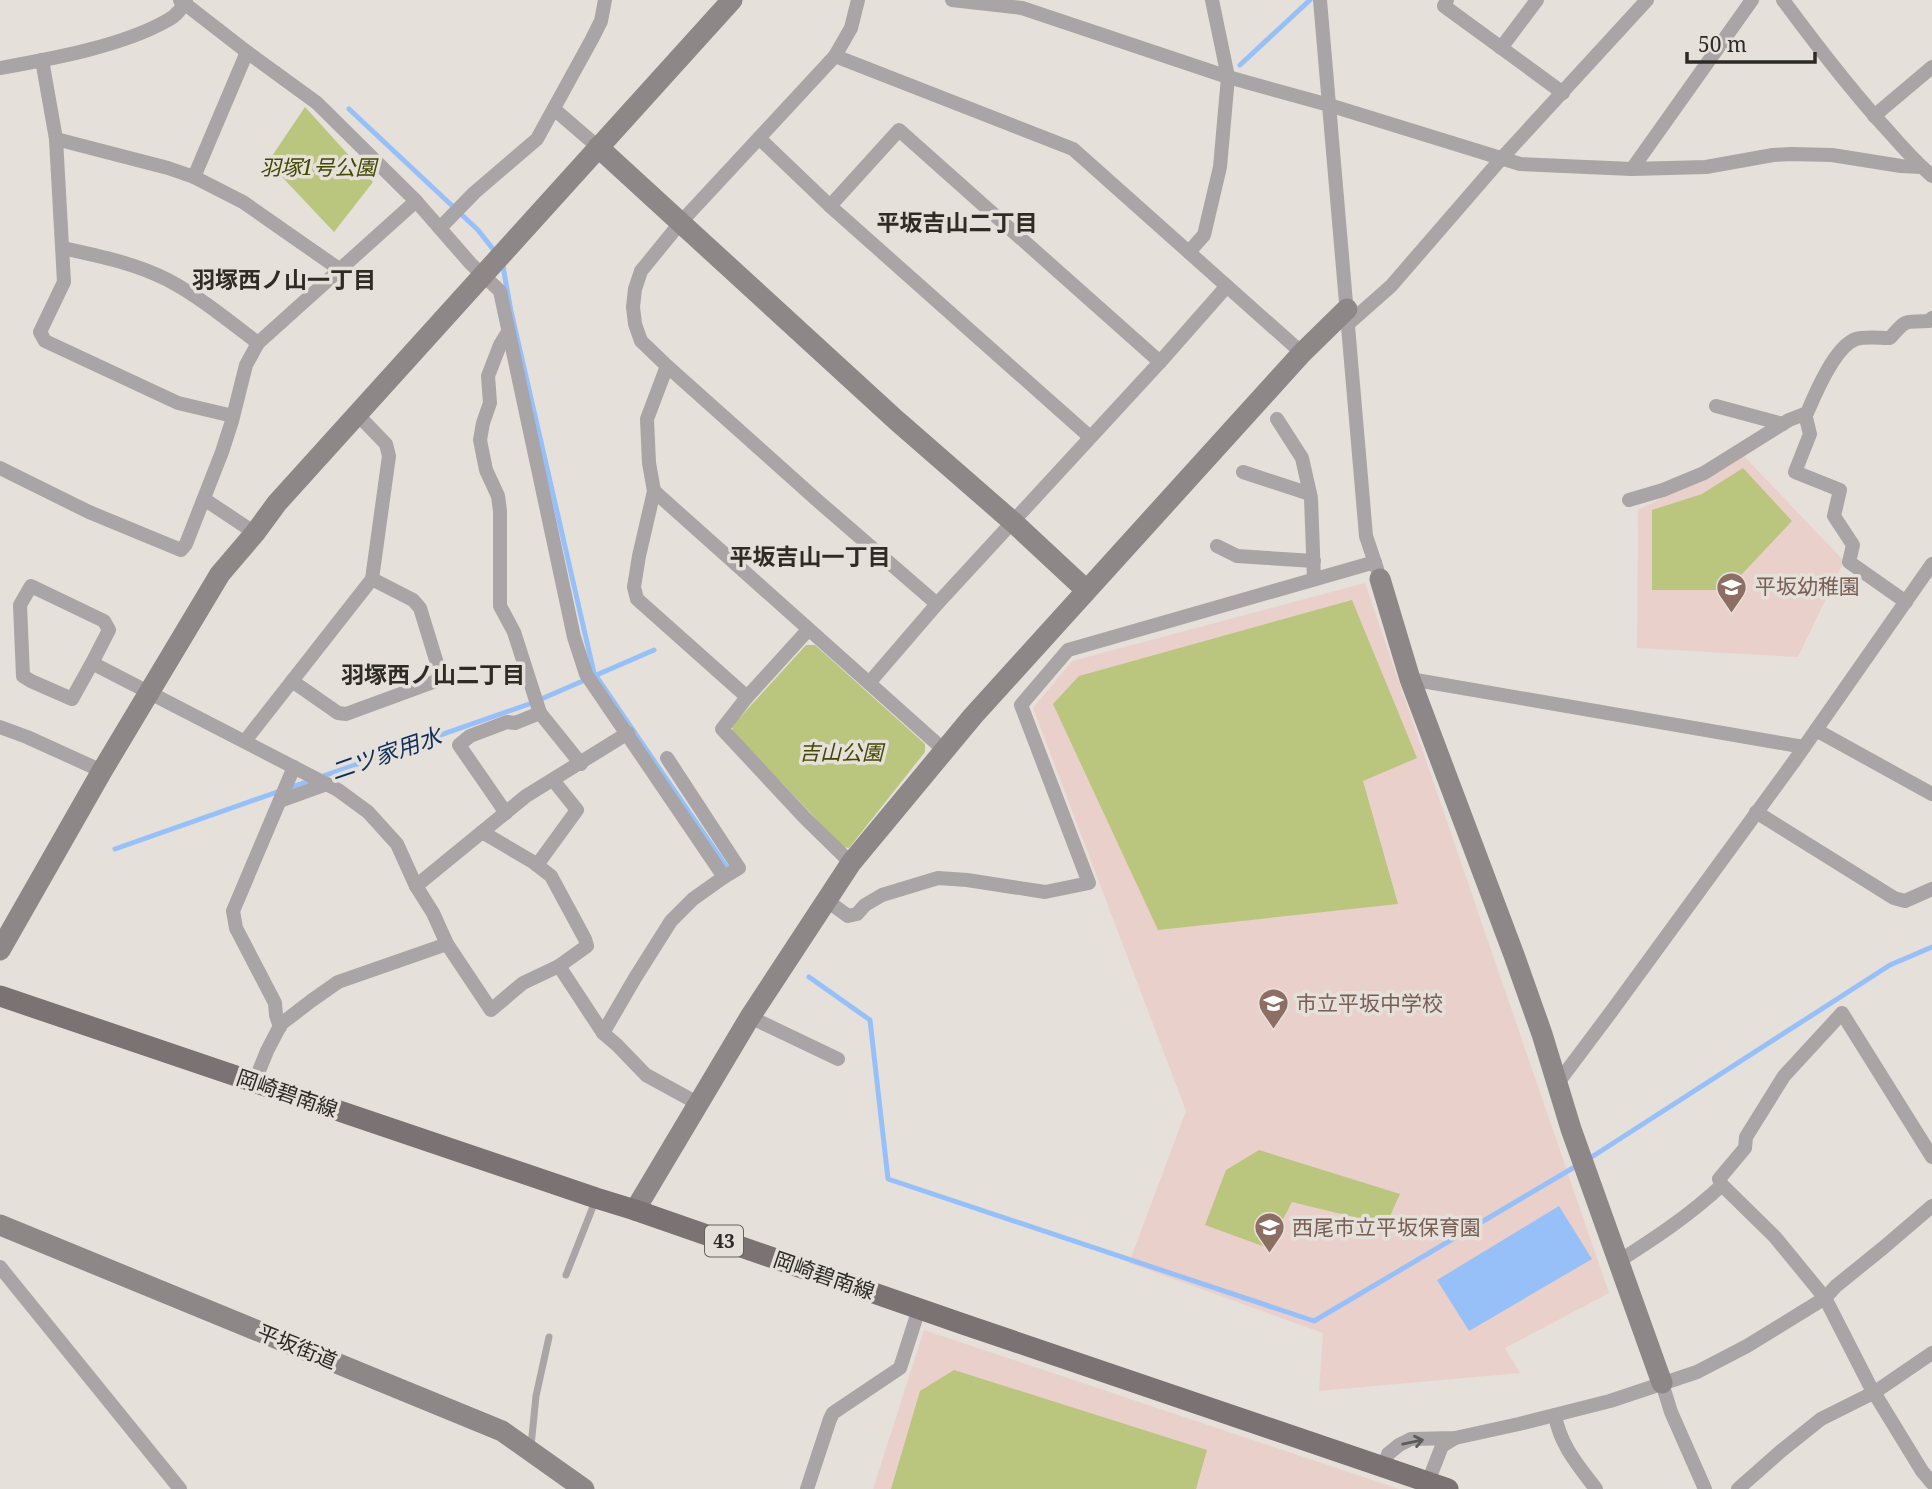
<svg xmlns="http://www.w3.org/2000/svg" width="1932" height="1489" viewBox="0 0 1932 1489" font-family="'Noto Serif','Noto Sans JP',serif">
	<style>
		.education { fill: #ead0cb }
		.green { fill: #bac57d }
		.water { fill: #97c0f9 }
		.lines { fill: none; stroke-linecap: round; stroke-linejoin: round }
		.stream { stroke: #97c0f9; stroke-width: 5 }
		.lane { stroke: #a9a4a5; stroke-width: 7 }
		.street { stroke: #a9a4a5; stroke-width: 14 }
		.secondary { stroke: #8d8788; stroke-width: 21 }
		.primary { stroke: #7a7273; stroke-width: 21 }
		.oneway { stroke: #5e5b59 }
		.labels { text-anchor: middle; stroke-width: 7; stroke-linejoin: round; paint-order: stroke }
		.shield { fill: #e5e0d9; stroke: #64615c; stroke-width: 2 }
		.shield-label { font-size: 19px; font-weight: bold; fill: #2c2a27 }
		.park-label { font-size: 21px; font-style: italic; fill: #414800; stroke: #e5e0d9 }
		.education-label { font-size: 21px; fill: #785e54; stroke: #e5e0d9; text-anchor: start }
		.street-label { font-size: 21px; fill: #2c2a27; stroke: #e5e0d9 }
		.neighbourhood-label { font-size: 23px; font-weight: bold; fill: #2f2c26; stroke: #e5e0d9 }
		.water-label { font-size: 23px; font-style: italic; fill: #0d2e5a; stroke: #e5e0d9 }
	</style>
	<rect width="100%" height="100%" fill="#e5e0d9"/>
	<g class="education">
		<polygon points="1744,456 1844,561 1798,657 1637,648 1638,510"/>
		<polygon points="1365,583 1609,1293 1505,1348 1520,1373 1319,1391 1323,1333 1129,1263 1186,1111 1033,708 1072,661"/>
		<polygon points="924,1330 1399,1489 873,1489"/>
	</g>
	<g class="green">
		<polygon points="305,107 373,182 334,232 268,162"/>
		<polygon points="1743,468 1792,521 1727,590 1652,590 1652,510 1702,494"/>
		<polygon points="1352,600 1417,758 1363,781 1398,904 1158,930 1053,704 1079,676"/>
		<polygon points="806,645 815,645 925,744 925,752 849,848 843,847 733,732 732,726"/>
		<polygon points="1259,1150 1400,1194 1386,1225 1292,1202 1268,1248 1205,1225 1226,1170"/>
		<polygon points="954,1370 1207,1450 1196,1489 891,1489 920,1391"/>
	</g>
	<polygon class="water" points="1559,1206 1592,1259 1469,1331 1437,1280"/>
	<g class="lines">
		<g class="stream">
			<polyline points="1240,65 1310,0"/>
			<polyline points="349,109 478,230 496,253"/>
			<polyline points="502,261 511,311 594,673 728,869"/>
			<polyline points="289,788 532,703 654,650"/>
			<polyline points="115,849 280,791"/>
			<polyline points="809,977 870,1020 888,1179 1314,1321 1578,1165"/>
			<polyline points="1587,1160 1890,965 1932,947"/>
		</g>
		<g class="lane">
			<polyline points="566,1275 596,1199"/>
			<polyline points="531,1446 536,1396 549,1337"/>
		</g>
		<g class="street">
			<polyline points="180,0 247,52 317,103 416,201 471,264 500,291 574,637 586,674 724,877 693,899 671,921 635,978 603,1033"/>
			<polyline points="952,0 1022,8 1228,77 1329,105 1520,164 1632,169 1706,167 1773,155 1791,154 1832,155 1901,166 1921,167"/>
			<polyline points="1320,0 1366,536 1377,569"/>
			<polyline points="1447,0 1444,6 1563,93"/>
			<path d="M 1783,0 C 1817,46 1852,92 1891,134 C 1904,149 1917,163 1932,176"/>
			<polyline points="1501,48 1537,0"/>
			<polyline points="835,56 851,28 858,0"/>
			<polyline points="42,60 56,139"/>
			<path d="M 0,68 C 51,59 123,46 168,20 C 176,16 183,7 186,0"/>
			<polyline points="554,109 598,147"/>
			<polyline points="1874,116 1932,67"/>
			<polyline points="759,138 835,56 1073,149 1302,353"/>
			<polyline points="1632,169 1752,0"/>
			<polyline points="194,177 247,52"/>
			<polyline points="830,206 899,130 1160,362 937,604 869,683"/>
			<polyline points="440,228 474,193 537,139 592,39 601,21 605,0"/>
			<path d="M 63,248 C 99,256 135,263 168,280 C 200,297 229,321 258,343"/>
			<polyline points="1189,252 1204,235 1220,167 1228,77 1212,0"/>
			<polyline points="1348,324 1391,286 1501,159 1647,0"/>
			<polyline points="508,332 500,345 488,376 490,403 483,423 480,440 486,470 498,496 500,511 500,606 514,632 540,713"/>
			<polyline points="1160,362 1227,286"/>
			<polyline points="667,366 647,419 649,463 654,491 639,556 634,587 637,599 747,697"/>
			<polyline points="1716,406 1783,424"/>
			<polyline points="1805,414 1810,434 1795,472 1840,490 1834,516 1853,545 1849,562 1906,602"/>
			<polyline points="233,416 178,403 45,341 40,332 64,282 56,139 168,168 194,177 243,202 339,269"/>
			<polyline points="1277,419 1302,458 1311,498 1314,579"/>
			<polyline points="0,468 89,512 181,550 186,544 222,452 232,421 246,365 258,343 416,201"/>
			<polyline points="1243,472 1310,494"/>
			<polyline points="654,491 944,750"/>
			<polyline points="204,499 255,533"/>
			<path d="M 1629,500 L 1663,490 L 1704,473 L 1789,420 L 1807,413 C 1815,394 1835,346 1856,339 C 1865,336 1880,338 1890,338 C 1908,317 1904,323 1929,321 L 1932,318"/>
			<polyline points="1217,546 1237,556 1314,561"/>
			<polyline points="937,604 818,501 667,366 641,341 635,324 633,307 635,289 641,271 681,222 759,138 830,206 1090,437"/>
			<polyline points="808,630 747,697 722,729 805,818 851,863"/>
			<polyline points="92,663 72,699 31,681 23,676 20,605 31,586 104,621 109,630 92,663 338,790 368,812 397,844 416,886 433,913 447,944 491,1010 523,983 559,966 603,1033 617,1045 646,1075 697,1103"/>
			<polyline points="1410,679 1804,747"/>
			<polyline points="292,681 338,713 346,714 436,681 440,673 420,608 413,600 372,579"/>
			<polyline points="0,727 27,737 102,771"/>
			<polyline points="1816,730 1932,794"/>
			<polyline points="245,741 372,579 389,456 386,444 357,414"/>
			<polyline points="667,758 739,868 724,877"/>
			<polyline points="280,801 327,784"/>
			<polyline points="1756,812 1894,898 1905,901 1932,889"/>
			<polyline points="506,813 459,745 470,736 507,722 515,723 540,713 581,764"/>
			<polyline points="482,832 533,862 551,876 585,939 587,946 559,966"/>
			<polyline points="537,865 577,810 553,780"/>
			<polyline points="416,886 526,796 628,733"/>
			<polyline points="826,900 848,916 857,914 865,905 882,895 938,878 967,880 1045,892 1089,883 1021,705 1068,650 1375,562"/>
			<polyline points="750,1017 838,1059"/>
			<polyline points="280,1027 276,1015 275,1003 236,928 233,911 294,767"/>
			<polyline points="254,1083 267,1051 281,1024 311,1001 338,982 447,944"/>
			<polyline points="1557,1084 1611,1012 1795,760 1932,564"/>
			<polyline points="1932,1157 1842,1013 1784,1076 1746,1137 1745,1148 1719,1179 1722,1185 1775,1237 1825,1298 1870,1386 1922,1471 1932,1483"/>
			<path d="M 1619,1261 C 1655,1238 1690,1215 1722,1185"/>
			<polyline points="0,1267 180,1489"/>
			<polyline points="1662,1383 1671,1412 1705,1489"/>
			<path d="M 1555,1415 C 1560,1445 1578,1465 1596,1489"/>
			<polyline points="1384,1467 1388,1454 1399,1445 1411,1439 1455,1438 1519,1424 1610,1401 1697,1372 1747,1346 1825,1298 1836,1286 1883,1248 1932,1206"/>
			<polyline points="1428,1482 1442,1446 1455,1438"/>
			<polyline points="807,1489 830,1419 833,1413 900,1368 919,1309"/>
			<polyline points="1738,1489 1781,1451 1821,1419 1875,1392 1932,1353"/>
		</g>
		<g class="secondary">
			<polyline points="598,147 896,420 1013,522 1086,590"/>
			<polyline points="1380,579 1410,679 1514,955 1542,1034 1571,1129 1662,1383"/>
			<polyline points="0,950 102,771 220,574 255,533 277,503 732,0"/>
			<polyline points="635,1210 750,1017 851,863 973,716 1302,353 1347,309"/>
			<polyline points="0,1225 502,1431 584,1489"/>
		</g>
		<polyline class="primary" points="0,996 596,1198 635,1210 963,1324 1448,1489"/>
	</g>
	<defs><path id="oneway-shaft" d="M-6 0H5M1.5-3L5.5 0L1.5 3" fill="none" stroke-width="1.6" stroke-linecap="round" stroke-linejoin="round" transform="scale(1.75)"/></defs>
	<use class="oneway" href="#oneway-shaft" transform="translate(1413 1442) rotate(-12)"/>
	<defs>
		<symbol id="school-pin" viewBox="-11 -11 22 30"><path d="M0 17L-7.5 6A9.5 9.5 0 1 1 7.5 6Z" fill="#8d6e63" stroke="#e5e0d9"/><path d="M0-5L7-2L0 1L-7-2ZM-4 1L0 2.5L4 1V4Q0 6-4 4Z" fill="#fff"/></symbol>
	</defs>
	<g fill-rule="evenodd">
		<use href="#school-pin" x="1714" y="570" width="35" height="47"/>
		<use href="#school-pin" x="1256" y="986" width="35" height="47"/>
		<use href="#school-pin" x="1252" y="1210" width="35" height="47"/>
	</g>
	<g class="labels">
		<rect class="shield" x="705" y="1225.5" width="38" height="31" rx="5"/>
		<g class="shield-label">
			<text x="724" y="1248">43</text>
		</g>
		<g class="park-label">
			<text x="318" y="175">羽塚1号公園</text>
			<text x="841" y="760">吉山公園</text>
		</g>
		<g class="education-label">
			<text x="1755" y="594">平坂幼稚園</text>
			<text x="1296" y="1011">市立平坂中学校</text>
			<text x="1292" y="1235">西尾市立平坂保育園</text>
		</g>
		<g class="street-label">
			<text transform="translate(287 1094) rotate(19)" y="7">岡崎碧南線</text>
			<text transform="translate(824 1276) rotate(19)" y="7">岡崎碧南線</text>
			<text transform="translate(297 1347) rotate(22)" y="7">平坂街道</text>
		</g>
		<g class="neighbourhood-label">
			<text x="957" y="231">平坂吉山二丁目</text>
			<text x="284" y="288">羽塚西ノ山一丁目</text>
			<text x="810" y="565">平坂吉山一丁目</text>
			<text x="433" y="683">羽塚西ノ山二丁目</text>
		</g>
		<g class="water-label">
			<text transform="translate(386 754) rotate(-19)" y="8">二ツ家用水</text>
		</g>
	</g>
	<path d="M1687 52v10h128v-10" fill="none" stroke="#2c2a27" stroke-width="3.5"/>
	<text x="1698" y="52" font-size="21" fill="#2c2a27" stroke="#e5e0d9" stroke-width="5" paint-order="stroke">50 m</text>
</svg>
